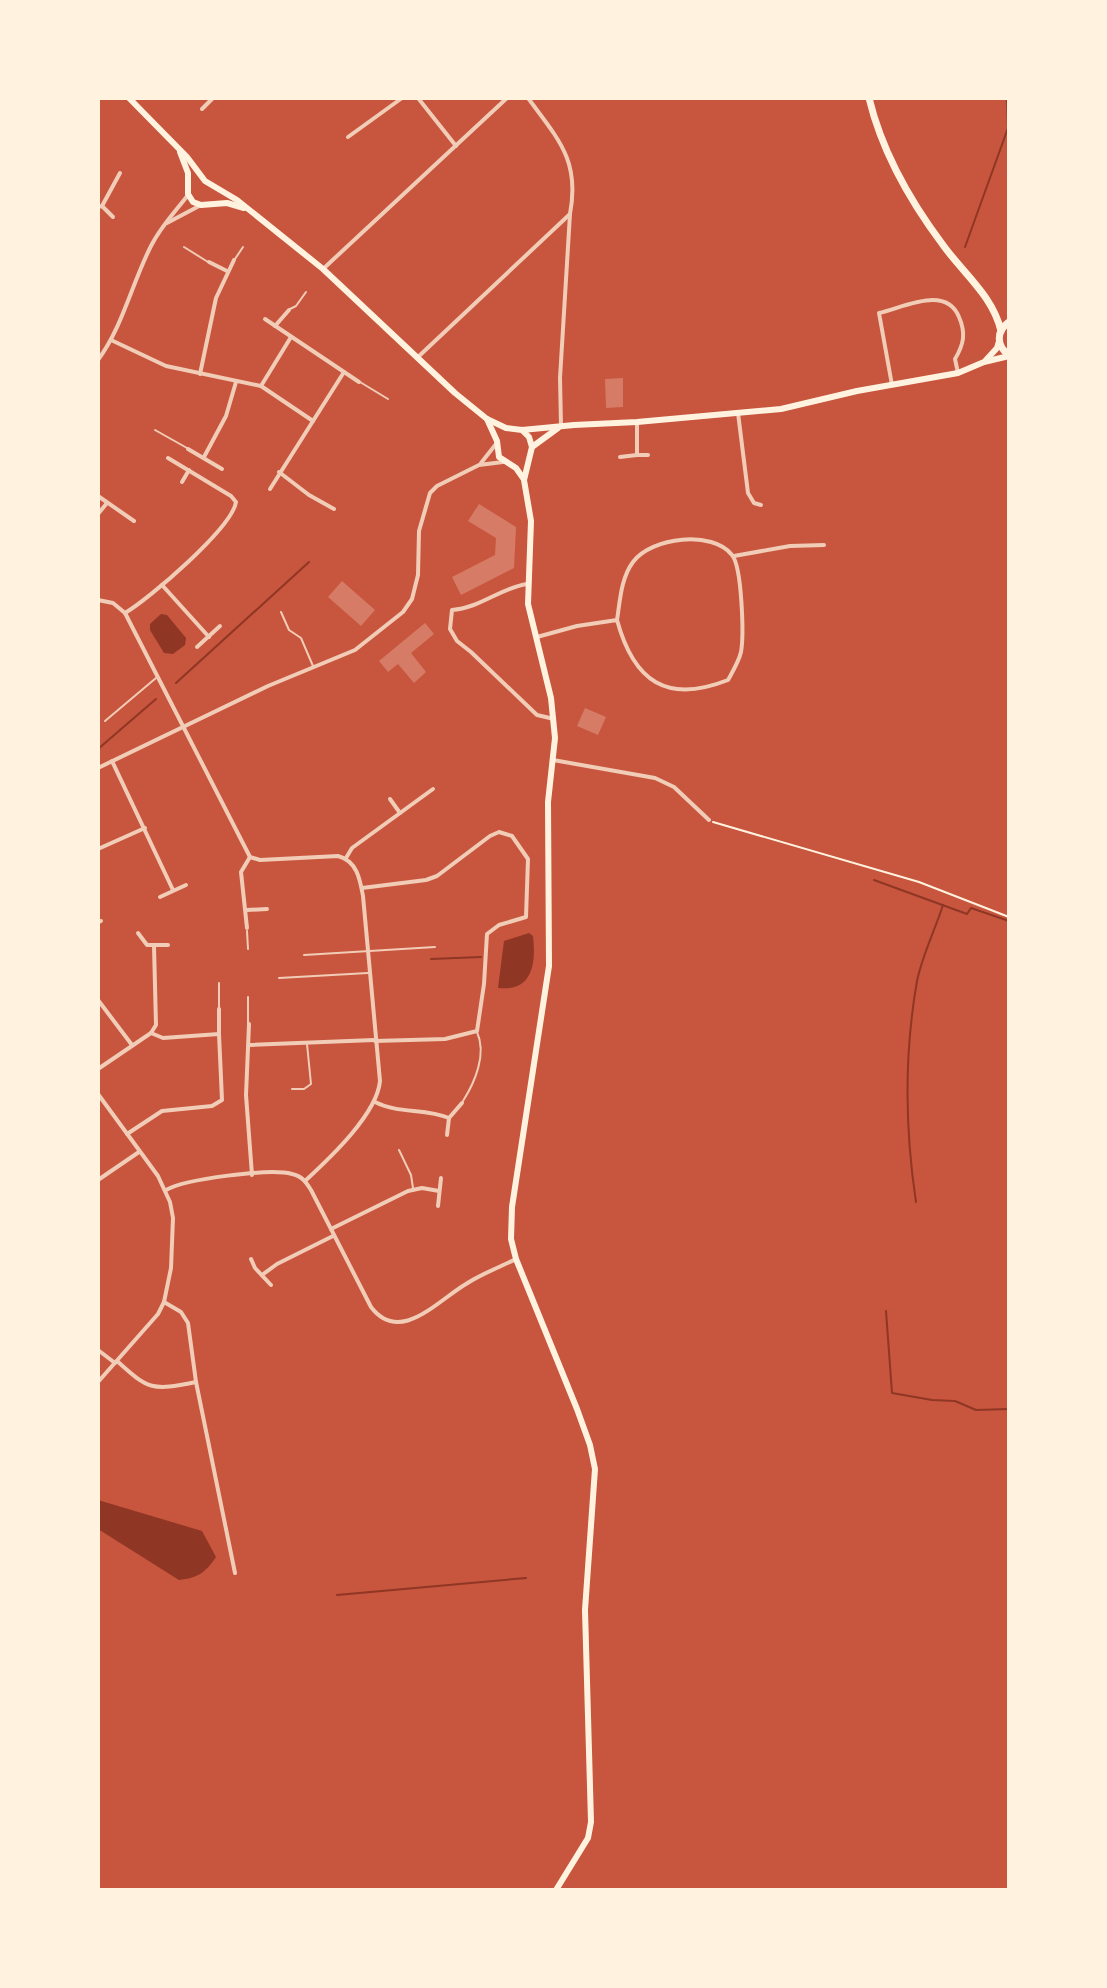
<svg xmlns="http://www.w3.org/2000/svg" width="1107" height="1988" viewBox="0 0 1107 1988" font-family="Karla,sans-serif">
	<style>
		.water { fill: #8f3625 }
		.lines { fill: none; stroke-linecap: round; stroke-linejoin: round }
		.stream { stroke: #8f3625; stroke-width: 2 }
		.building { fill: #d67c66 }
		.path { stroke: #fff3e0; stroke-width: 2 }
		.service { stroke: #f1ccb7; stroke-width: 2 }
		.minor { stroke: #f1ccb7; stroke-width: 4 }
		.secondary { stroke: #fff3e0; stroke-width: 6 }
		.primary { stroke: #fff3e0; stroke-width: 7 }
	</style>
	<rect width="100%" height="100%" fill="#c8553d"/>
	<g class="water">
		<polygon points="161,614 167,615 186,638 185,645 173,654 164,653 150,630 150,624"/>
		<path d="M 529,933 L 533,936 C 536,963 533,992 498,988 L 504,941 Z"/>
		<path d="M 98,1500 L 202,1531 L 216,1557 C 206,1572 198,1578 179,1580 L 98,1529 Z"/>
	</g>
	<g class="lines">
		<g class="stream">
			<polyline points="965,247 1008,128 1007,98"/>
			<polyline points="176,683 309,562"/>
			<polyline points="98,749 156,699"/>
			<polyline points="874,880 967,914 971,908 1009,921"/>
			<polyline points="431,959 481,957"/>
			<path d="M 916,1202 C 905,1129 904,1055 917,981 C 922,956 935,930 943,905"/>
			<polyline points="886,1311 892,1393 932,1400 955,1401 976,1410 1009,1409"/>
			<polyline points="337,1595 526,1578"/>
		</g>
	</g>
	<g class="building">
		<polygon points="623,378 623,407 606,408 605,379"/>
		<polygon points="479,504 516,527 514,568 461,595 452,577 495,555 496,538 468,521"/>
		<polygon points="342,581 375,610 361,626 328,597"/>
		<polygon points="425,623 434,634 411,653 426,672 414,683 398,664 388,672 379,661"/>
		<polygon points="585,708 606,717 598,735 577,726"/>
	</g>
	<g class="lines">
		<polyline class="path" points="713,822 919,882 1009,917"/>
		<g class="service">
			<polyline points="184,247 208,262"/>
			<polyline points="235,259 243,247"/>
			<polyline points="290,309 296,306 306,292"/>
			<polyline points="360,382 388,399"/>
			<polyline points="155,430 187,448"/>
			<polyline points="281,612 289,630 301,638 313,666"/>
			<polyline points="105,721 156,678"/>
			<polyline points="247,931 248,949"/>
			<polyline points="304,955 435,947"/>
			<polyline points="279,978 368,973"/>
			<polyline points="248,997 248,1024"/>
			<polyline points="219,1008 219,983"/>
			<polyline points="292,1089 304,1089 311,1084 307,1044"/>
			<path d="M 463,1101 C 475,1082 487,1054 477,1032"/>
			<polyline points="399,1150 411,1175 413,1188"/>
		</g>
		<g class="minor">
			<polyline points="418,98 456,146"/>
			<path d="M 528,98 C 559,140 580,161 570,214 L 560,378 L 561,426"/>
			<polyline points="202,109 213,98"/>
			<polyline points="348,137 402,98"/>
			<polyline points="102,206 113,217"/>
			<polyline points="98,207 102,206 120,173"/>
			<polyline points="167,223 201,205"/>
			<polyline points="209,262 227,271"/>
			<polyline points="323,269 507,98"/>
			<polyline points="265,319 359,382"/>
			<polyline points="275,326 289,310"/>
			<polyline points="111,340 166,366 261,386 313,421"/>
			<polyline points="418,357 570,214"/>
			<path d="M 98,360 C 123,326 132,283 151,246 C 161,226 175,212 188,195"/>
			<polyline points="200,374 216,298 234,260"/>
			<path d="M 892,385 L 879,313 C 905,307 946,285 959,317 C 966,333 964,344 955,359 L 958,373"/>
			<polyline points="261,386 291,337"/>
			<polyline points="738,413 748,493 754,503 761,505"/>
			<polyline points="637,422 637,455 648,455"/>
			<polyline points="188,449 222,469"/>
			<polyline points="204,457 226,416 236,382"/>
			<polyline points="620,457 637,455"/>
			<polyline points="481,463 496,444"/>
			<polyline points="279,472 309,495 334,509"/>
			<polyline points="182,482 189,470"/>
			<polyline points="270,489 344,372"/>
			<polyline points="98,496 134,521"/>
			<polyline points="98,514 107,503"/>
			<polyline points="734,556 790,546 824,545"/>
			<path d="M 527,584 C 500,588 480,608 452,610 L 450,629 L 457,641 L 471,652 L 537,715 L 554,719"/>
			<polyline points="162,585 209,637"/>
			<path d="M 98,600 L 113,603 L 125,613 L 250,857 L 260,860 L 338,856 C 357,861 360,879 363,896 L 380,1081 C 377,1114 330,1158 305,1181"/>
			<path d="M 125,613 C 149,599 232,528 236,502 L 231,496 L 168,458"/>
			<path d="M 537,637 L 577,626 L 617,620 C 620,601 621,578 633,562 C 651,537 713,530 732,555 C 742,567 744,635 741,652 C 739,661 733,671 728,680 C 667,704 634,682 617,620"/>
			<polyline points="197,647 220,626"/>
			<polyline points="553,760 655,778 674,787 709,820"/>
			<polyline points="112,761 173,890"/>
			<polyline points="98,768 268,686 355,650 403,612 412,599 418,575 419,531 430,493 437,486 479,465 503,462"/>
			<polyline points="390,799 400,813"/>
			<polyline points="98,849 145,828"/>
			<polyline points="346,858 352,848 433,789"/>
			<polyline points="362,888 426,880 437,876 490,836 499,832 512,836 528,859 526,917 499,925 487,934 484,984 477,1031 445,1039 375,1041"/>
			<polyline points="160,897 186,885"/>
			<polyline points="247,910 267,909"/>
			<polyline points="98,922 101,921"/>
			<polyline points="247,928 241,872 250,857"/>
			<polyline points="138,933 147,945 168,945"/>
			<polyline points="98,1000 132,1045"/>
			<polyline points="219,1009 219,1034"/>
			<polyline points="249,1024 246,1095 252,1175"/>
			<polyline points="249,1045 374,1040"/>
			<polyline points="98,1069 151,1033 156,1025 154,946"/>
			<polyline points="98,1094 158,1176 170,1202 173,1218 171,1268 164,1302 158,1314 98,1382"/>
			<path d="M 375,1102 C 398,1114 425,1108 449,1118"/>
			<polyline points="127,1134 162,1111 212,1106 222,1100 219,1034 163,1038 151,1033"/>
			<polyline points="447,1135 449,1118 462,1103"/>
			<polyline points="98,1180 139,1152"/>
			<path d="M 166,1190 C 185,1179 270,1168 292,1174 C 302,1176 306,1182 311,1190 L 371,1307 C 400,1345 437,1301 466,1284 C 481,1274 500,1267 516,1259"/>
			<polyline points="438,1206 441,1178"/>
			<polyline points="331,1229 408,1191 422,1188 439,1191"/>
			<polyline points="251,1259 255,1268 271,1285"/>
			<polyline points="262,1275 277,1264 333,1236"/>
			<polyline points="164,1302 181,1312 188,1323 196,1382 235,1573"/>
			<polyline points="98,1350 115,1363"/>
			<path d="M 117,1361 C 149,1390 152,1391 196,1382"/>
		</g>
		<g class="secondary">
			<polyline points="129,98 187,157 205,181 237,200 323,269 455,393 487,419 506,428 522,430 574,425 637,422 781,409 857,391 958,373 984,362 1009,356"/>
			<polyline points="180,152 188,173 188,194 193,202 201,205 227,203 244,208"/>
			<polyline points="986,360 997,348 999,341"/>
			<polyline points="487,419 497,441 499,457 516,468 523,478"/>
			<polyline points="522,430 529,437 532,447 524,480 531,521 528,604 551,698 555,738 548,802 549,966 512,1207 511,1239 516,1259 577,1409 590,1445 595,1469 585,1610 591,1822 588,1838 556,1890"/>
			<polyline points="532,447 558,428"/>
		</g>
		<g class="primary">
			<path d="M 869,98 C 882,152 910,201 943,245 C 963,273 993,296 1001,331"/>
			<path d="M 1009,322 C 996,331 996,346 1009,355"/>
		</g>
	</g>
	<rect width="1107" height="1988" fill="none" stroke="#fff3e0" stroke-width="200"/>
</svg>
